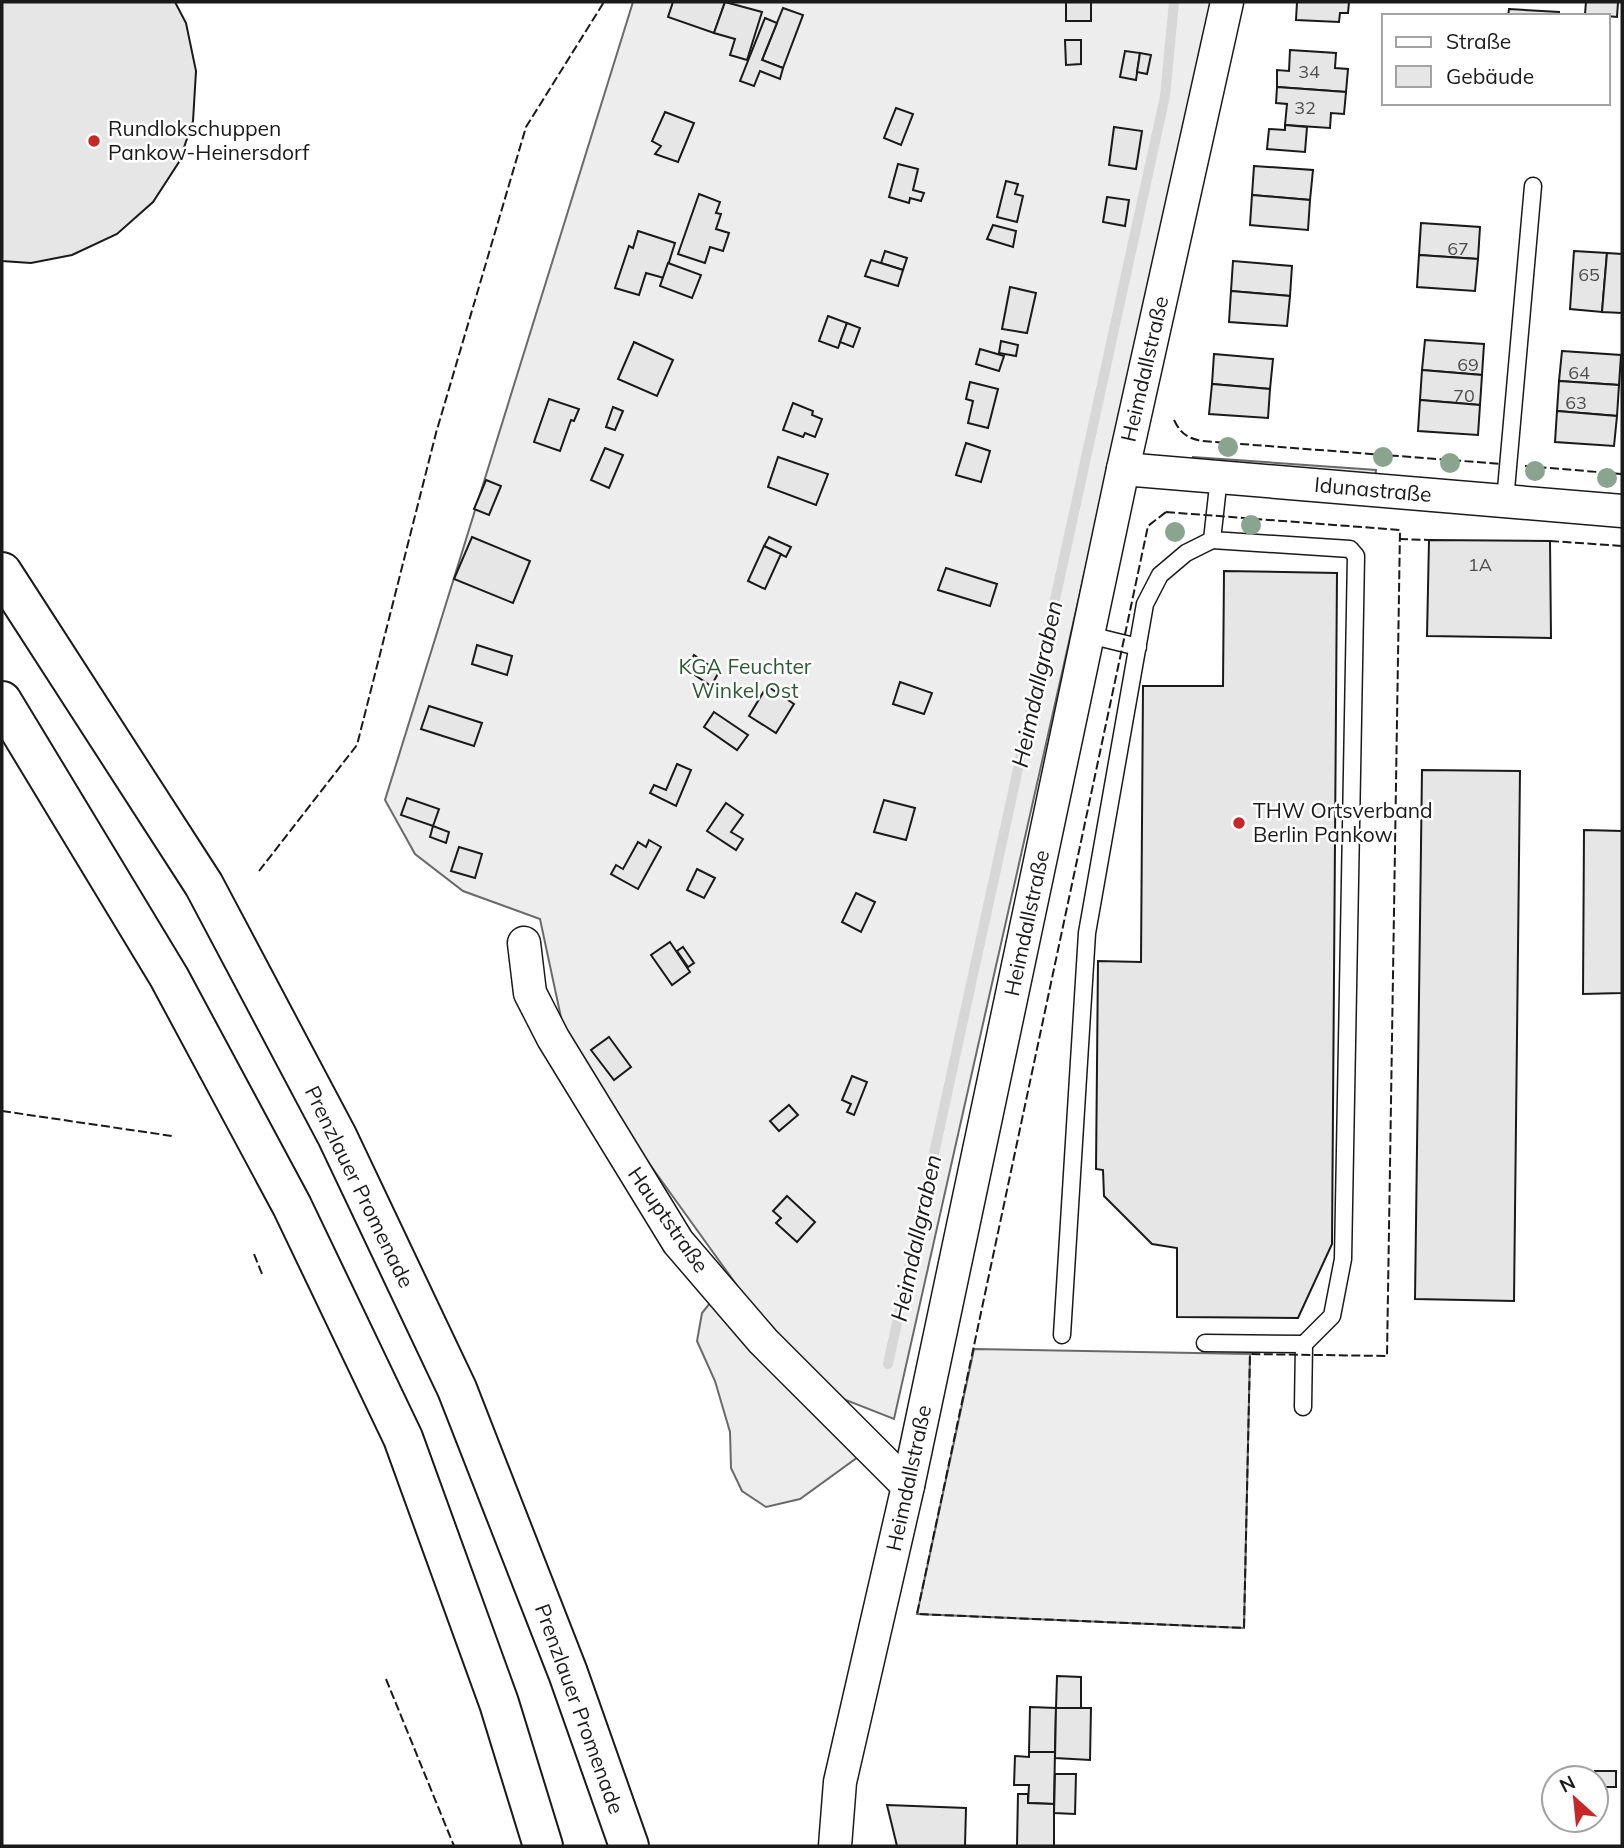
<svg xmlns="http://www.w3.org/2000/svg" width="1624" height="1848" viewBox="0 0 1624 1848" font-family="Mulish,sans-serif">
	<style>
		.built { fill: #ededed; stroke: #6a6a6a; stroke-width: 2 }
		.lines { fill: none; stroke-linecap: round; stroke-linejoin: round }
		.stream { stroke: #d7d7d7; stroke-width: 10 }
		.building { fill: #e6e6e6; stroke: #1a1a1a; stroke-width: 2 }
		.service-casing { stroke: #1a1a1a; stroke-width: 19 }
		.minor-casing { stroke: #1a1a1a; stroke-width: 35 }
		.primary-casing { stroke: #1a1a1a; stroke-width: 42 }
		.service { stroke: #fff; stroke-width: 16 }
		.minor { stroke: #fff; stroke-width: 32 }
		.primary { stroke: #fff; stroke-width: 38 }
		.fence { stroke: #1a1a1a; stroke-width: 2; stroke-dasharray: 9 3.5; stroke-linecap: butt }
		.tree { fill: #8aa48f }
		.poi-dot { fill: #c62828; stroke: #fff; stroke-width: 2.5 }
		.labels { text-anchor: middle; stroke-width: 5; stroke-linejoin: round; paint-order: stroke }
		.number-label { font-size: 18px; fill: #4d4d4d }
		.poi-label { font-size: 21px; fill: #1a1a1a; stroke: #fff; text-anchor: start }
		.street-label { font-size: 21px; fill: #1a1a1a; stroke: #fff }
		.park-label { font-size: 21px; fill: #2b5a34; stroke: #fff }
		.water-label { font-size: 23px; font-style: italic; fill: #1a1a1a; stroke: #fff }
	</style>
	<rect width="100%" height="100%" fill="#fff"/>
	<g class="built">
		<polygon points="633,2 1213,2 894,1419 838,1397 751,1305 630,1137 562,1022 540,919 463,891 415,854 385,800"/>
		<polygon points="1193,457 1376,470 1375,480 1192,468"/>
		<polygon points="719,1292 869,1449 800,1499 766,1507 742,1491 731,1468 730,1432 715,1381 697,1341 702,1313"/>
		<polygon points="974,1349 1250,1354 1244,1628 917,1614"/>
	</g>
	<g class="lines">
		<polyline class="stream" points="888,1364 1165,96 1174,2"/>
	</g>
	<g class="building">
		<polygon points="2,2 175,2 186,23 196,71 193,121 179,162 153,202 117,234 72,255 31,263 2,261"/>
		<polygon points="673,2 725,2 714,33 668,17"/>
		<polygon points="725,2 762,12 747,60 730,55 735,39 714,33"/>
		<rect x="1066" y="2" width="25" height="19"/>
		<polygon points="1297,2 1349,2 1348,13 1340,13 1339,22 1296,20"/>
		<polygon points="1586,2 1618,2 1617,17 1585,14"/>
		<polygon points="783,8 803,15 783,68 762,60"/>
		<polygon points="1509,9 1559,12 1559,16 1508,16"/>
		<polygon points="765,18 777,23 762,60 783,68 780,79 760,71 754,86 740,81"/>
		<polygon points="1065,40 1081,40 1081,64 1066,65"/>
		<polygon points="1290,50 1336,53 1335,68 1348,69 1346,92 1277,87 1277,70 1289,71"/>
		<polygon points="1125,51 1140,53 1136,80 1120,77"/>
		<polygon points="1140,53 1151,55 1147,74 1137,72"/>
		<polygon points="1277,87 1346,92 1344,114 1331,113 1330,128 1285,125 1287,104 1276,103"/>
		<polygon points="896,108 913,114 901,145 884,138"/>
		<polygon points="665,112 694,123 678,162 655,154 661,146 652,141"/>
		<polygon points="1285,125 1307,127 1305,152 1267,149 1269,129 1285,130"/>
		<polygon points="1114,127 1142,131 1136,169 1109,165"/>
		<polygon points="898,164 918,169 913,190 924,193 921,201 910,198 909,203 889,197"/>
		<polygon points="1254,166 1313,170 1310,200 1252,195"/>
		<polygon points="1006,181 1018,184 1015,194 1023,196 1017,222 997,217"/>
		<polygon points="699,194 720,202 716,213 721,214 716,229 729,233 723,251 710,247 705,263 678,254"/>
		<polygon points="1252,195 1310,200 1308,230 1250,225"/>
		<polygon points="1107,197 1129,200 1125,226 1103,222"/>
		<polygon points="1421,223 1480,227 1478,259 1419,255"/>
		<polygon points="993,225 1016,231 1013,247 987,239"/>
		<polygon points="638,231 675,243 664,278 646,273 639,295 615,288 629,246 633,248"/>
		<polygon points="885,251 907,258 903,270 881,263"/>
		<polygon points="1574,251 1607,253 1602,312 1570,309"/>
		<polygon points="1607,253 1622,254 1622,313 1602,312"/>
		<polygon points="1419,255 1478,259 1475,291 1417,287"/>
		<polygon points="871,260 903,270 898,286 865,276"/>
		<polygon points="1233,261 1292,266 1290,296 1231,291"/>
		<polygon points="668,263 701,275 692,298 660,286"/>
		<polygon points="1010,287 1036,293 1027,333 1002,329"/>
		<polygon points="1231,291 1290,296 1287,326 1229,322"/>
		<polygon points="828,316 847,323 838,348 819,341"/>
		<polygon points="847,323 860,328 853,347 840,342"/>
		<polygon points="1425,340 1484,344 1482,375 1422,370"/>
		<polygon points="1001,341 1018,345 1016,356 999,353"/>
		<polygon points="634,342 673,360 657,396 618,379"/>
		<polygon points="980,349 1004,356 999,371 976,364"/>
		<polygon points="1562,351 1621,355 1619,385 1559,381"/>
		<polygon points="1214,354 1273,359 1270,389 1212,384"/>
		<polygon points="1422,370 1482,375 1480,405 1420,400"/>
		<polygon points="1559,381 1619,385 1617,416 1557,411"/>
		<polygon points="970,382 998,389 988,428 968,423 973,401 966,399"/>
		<polygon points="1212,384 1270,389 1268,418 1209,414"/>
		<polygon points="549,399 579,409 574,421 571,420 560,451 534,442"/>
		<polygon points="1420,400 1480,405 1478,435 1418,431"/>
		<polygon points="793,403 813,411 812,415 822,419 815,437 805,433 803,437 783,430"/>
		<polygon points="613,407 623,411 615,430 606,427"/>
		<polygon points="1557,411 1617,416 1614,446 1555,442"/>
		<polygon points="966,443 990,451 981,482 956,475"/>
		<polygon points="605,448 623,455 609,488 591,480"/>
		<polygon points="778,457 828,474 816,505 768,487"/>
		<polygon points="486,480 501,486 489,515 474,509"/>
		<polygon points="472,537 530,561 513,603 454,579"/>
		<polygon points="769,537 791,547 786,557 764,546"/>
		<polygon points="1429,540 1550,541 1551,638 1427,636"/>
		<polygon points="764,546 781,554 765,589 748,581"/>
		<polygon points="946,568 997,584 990,606 938,590"/>
		<polygon points="1224,571 1337,573 1332,1244 1298,1318 1177,1317 1177,1248 1152,1244 1104,1196 1103,1170 1096,1169 1098,961 1141,962 1143,686 1223,686"/>
		<polygon points="477,645 512,656 507,675 472,664"/>
		<polygon points="694,655 719,672 711,686 686,669"/>
		<polygon points="900,682 932,693 924,714 893,704"/>
		<polygon points="767,686 794,704 776,733 749,716"/>
		<polygon points="429,706 482,723 474,746 421,729"/>
		<polygon points="714,712 748,735 737,750 704,727"/>
		<polygon points="677,764 691,770 676,806 650,793 654,785 666,790"/>
		<polygon points="1422,770 1520,771 1514,1301 1415,1299"/>
		<polygon points="407,798 439,809 433,826 401,815"/>
		<polygon points="884,800 915,808 906,840 874,832"/>
		<polygon points="726,803 743,815 731,832 743,839 736,850 707,831"/>
		<polygon points="433,826 449,832 446,843 430,837"/>
		<polygon points="1584,830 1622,831 1622,993 1583,994"/>
		<polygon points="649,840 661,847 638,889 611,874 616,865 623,869 638,842 646,847"/>
		<polygon points="459,847 482,854 475,878 451,871"/>
		<polygon points="697,869 715,878 704,898 687,890"/>
		<polygon points="856,893 875,902 861,932 842,922"/>
		<polygon points="670,942 690,972 672,985 651,955"/>
		<polygon points="683,947 694,963 688,967 677,951"/>
		<polygon points="609,1037 631,1067 614,1080 591,1050"/>
		<polygon points="852,1076 867,1082 854,1115 847,1112 851,1104 842,1100"/>
		<polygon points="789,1105 798,1115 779,1131 770,1121"/>
		<polygon points="787,1196 815,1222 797,1242 776,1223 781,1218 773,1211"/>
		<polygon points="1057,1676 1081,1677 1081,1708 1056,1708"/>
		<polygon points="1030,1707 1056,1708 1055,1752 1029,1752"/>
		<polygon points="1056,1708 1091,1708 1090,1760 1055,1758"/>
		<polygon points="1029,1752 1055,1752 1054,1804 1028,1803 1029,1785 1014,1785 1015,1756 1029,1757"/>
		<polygon points="1595,1771 1616,1771 1616,1787 1596,1787"/>
		<polygon points="1055,1774 1076,1774 1075,1814 1054,1813"/>
		<polygon points="1018,1794 1028,1794 1028,1803 1054,1804 1054,1846 1017,1846"/>
		<polygon points="887,1805 966,1808 965,1846 897,1846"/>
	</g>
	<g class="lines">
		<defs>
			<g id="service">
				<polyline points="1219,477 1212,540 1350,549 1356,556 1343,1259 1332,1316 1304,1344"/>
				<polyline points="1505,501 1533,186"/>
				<polyline points="1089,635 1138,647"/>
				<polyline points="1062,1335 1087,933 1145,604 1160,575 1186,553 1212,540"/>
				<polyline points="1205,1343 1304,1344 1303,1407"/>
			</g>
			<g id="minor">
				<polyline points="1123,469 1622,511"/>
				<polyline points="524,943 530,993 553,1038 678,1242 763,1341 908,1486"/>
				<polyline points="835,1846 840,1782 908,1486 1123,469 1227,2"/>
			</g>
			<g id="primary">
				<polyline points="2,572 204,885 337,1136 457,1389 568,1673 629,1846"/>
				<polyline points="2,701 169,977 292,1206 403,1438 499,1703 543,1846"/>
			</g>
		</defs>
		<use href="#service" class="service-casing"/>
		<use href="#minor" class="minor-casing"/>
		<use href="#primary" class="primary-casing"/>
		<use href="#service" class="service"/>
		<use href="#minor" class="minor"/>
		<use href="#primary" class="primary"/>
		<g class="fence">
			<path d="M 1174,420 C 1181,434 1187,438 1202,441 L 1502,464"/>
			<polyline points="1525,466 1622,474"/>
			<polygon points="1166,512 1400,530 1387,1356 1250,1354 1244,1628 917,1614 1148,526"/>
			<polyline points="1399,539 1429,540"/>
			<polyline points="1550,541 1622,546"/>
			<polyline points="259,871 357,745 436,433 526,127 604,2"/>
			<polyline points="2,1111 172,1136"/>
			<polyline points="254,1254 262,1274"/>
			<polyline points="386,1679 454,1846"/>
		</g>
	</g>
	<g class="tree">
		<circle cx="1228" cy="447" r="10"/>
		<circle cx="1383" cy="457" r="10"/>
		<circle cx="1450" cy="463" r="10"/>
		<circle cx="1535" cy="471" r="10"/>
		<circle cx="1607" cy="478" r="10"/>
		<circle cx="1251" cy="525" r="10"/>
		<circle cx="1175" cy="532" r="10"/>
	</g>
	<g class="poi-dot">
		<circle cx="94" cy="141" r="7"/>
		<circle cx="1239" cy="823" r="7"/>
	</g>
	<g class="labels">
		<g class="number-label">
			<text x="1309" y="78">34</text>
			<text x="1305" y="114">32</text>
			<text x="1458" y="255">67</text>
			<text x="1589" y="281">65</text>
			<text x="1468" y="371">69</text>
			<text x="1579" y="379">64</text>
			<text x="1464" y="402">70</text>
			<text x="1576" y="409">63</text>
			<text x="1480" y="571">1A</text>
		</g>
		<g class="poi-label">
			<text x="108" y="136">Rundlokschuppen<tspan x="108" dy="24">Pankow-Heinersdorf</tspan></text>
			<text x="1253" y="818">THW Ortsverband<tspan x="1253" dy="24">Berlin Pankow</tspan></text>
		</g>
		<g class="street-label">
			<text transform="translate(1145 369) rotate(-77)" y="7">Heimdallstraße</text>
			<text transform="translate(1373 490) rotate(5)" y="7">Idunastraße</text>
			<text transform="translate(1027 923) rotate(-78)" y="7">Heimdallstraße</text>
			<text transform="translate(359 1187) rotate(64)" y="7">Prenzlauer Promenade</text>
			<text transform="translate(668 1220) rotate(55)" y="7">Hauptstraße</text>
			<text transform="translate(909 1478) rotate(-78)" y="7">Heimdallstraße</text>
			<text transform="translate(579 1709) rotate(70)" y="7">Prenzlauer Promenade</text>
		</g>
		<g class="park-label">
			<text x="745" y="674">KGA Feuchter<tspan x="745" dy="24">Winkel Ost</tspan></text>
		</g>
		<g class="water-label">
			<text transform="translate(1037 684) rotate(-78)" y="8">Heimdallgraben</text>
			<text transform="translate(916 1238) rotate(-78)" y="8">Heimdallgraben</text>
		</g>
	</g>
	<rect width="1624" height="1848" fill="none" stroke="#1a1a1a" stroke-width="7"/>
	<rect x="1382" y="14" width="228" height="91" fill="#ffffff" stroke="#a3a3a3" stroke-width="2"/>
	<rect x="1396" y="37" width="35" height="10" fill="#ffffff" stroke="#a3a3a3" stroke-width="2"/>
	<text x="1446" y="49" font-size="21" fill="#1a1a1a">Straße</text>
	<rect x="1396" y="66" width="35" height="21" fill="#e6e6e6" stroke="#a3a3a3" stroke-width="2"/>
	<text x="1446" y="84" font-size="21" fill="#1a1a1a">Gebäude</text>
	<g transform="translate(1575 1799) rotate(333)"><circle r="33" fill="#ffffff" stroke="#a3a3a3" stroke-width="2"/>
	<path d="M0-5L12 26L0 18L-12 26Z" fill="#c62828"/>
	<text y="-10" font-size="19" font-weight="bold" text-anchor="middle" fill="#1a1a1a">N</text>
	</g>
</svg>
